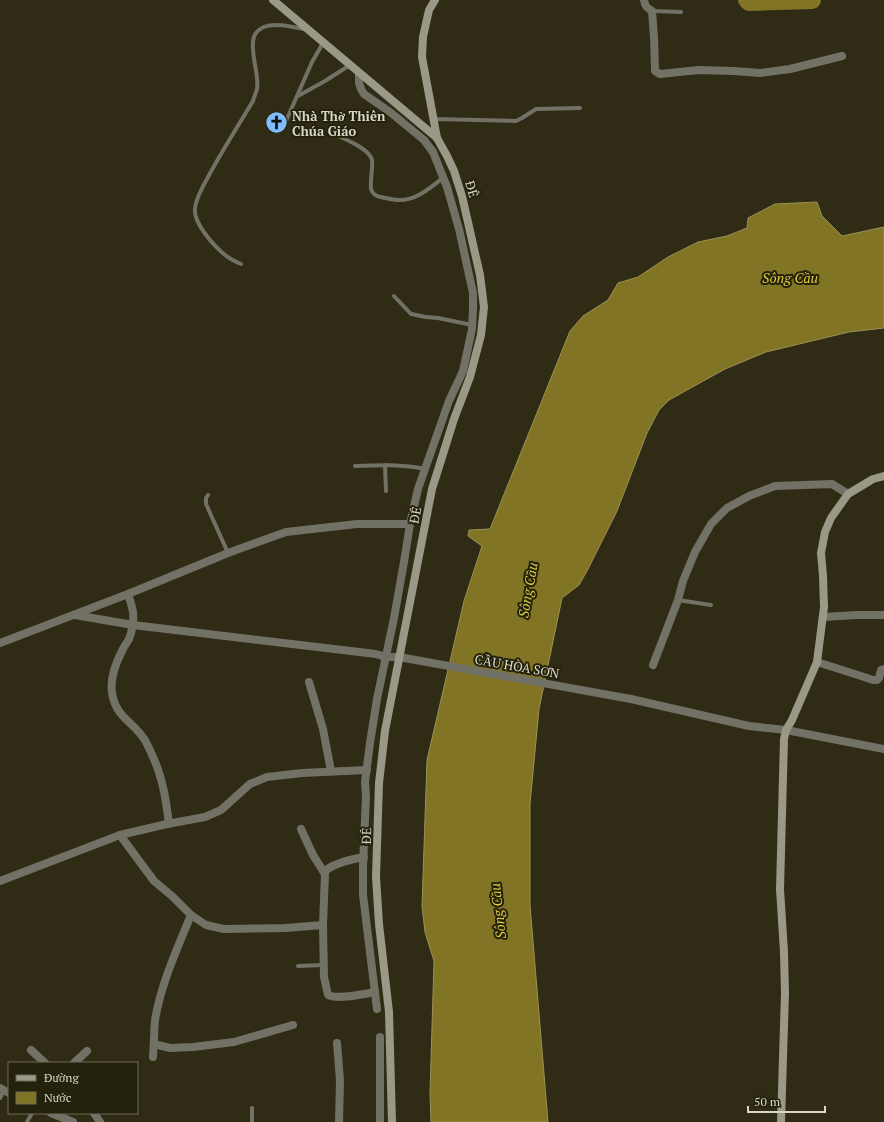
<svg xmlns="http://www.w3.org/2000/svg" width="884" height="1122" viewBox="0 0 884 1122" font-family="'PT Serif',serif">
	<style>
		.water { fill: #817424; stroke: #9b9256 }
		.lines { fill: none; stroke-linecap: round; stroke-linejoin: round }
		.river { stroke: #817424; stroke-width: 18 }
		.lane { stroke: #727166; stroke-width: 4 }
		.street { stroke: #727166; stroke-width: 8 }
		.secondary { stroke: #9a9887; stroke-width: 8 }
		.labels { text-anchor: middle; stroke-width: 4; stroke-linejoin: round; paint-order: stroke }
		.poi-label { font-size: 13px; font-weight: bold; fill: #d9d7ca; stroke: #25220c; text-anchor: start }
		.street-label { font-size: 13px; fill: #d9d7ca; stroke: #25220c }
		.water-label { font-size: 14px; font-style: italic; fill: #e0cb3e; stroke: #25220c }
	</style>
	<rect width="100%" height="100%" fill="#2f2b15"/>
	<polygon class="water" points="817,202 822,216 842,236 884,227 884,328 849,332 766,352 725,369 669,400 659,410 647,433 617,511 587,571 579,585 562,598 539,709 530,804 530,905 548,1122 431,1122 430,1093 434,961 425,932 422,906 427,760 464,601 482,546 468,536 469,530 490,529 570,331 583,316 608,300 618,283 638,277 668,257 698,242 727,236 747,228 748,218 775,204"/>
	<g class="lines">
		<polyline class="river" points="747,0 749,2 812,0"/>
		<g class="lane">
			<polyline points="652,11 681,12"/>
			<polyline points="298,96 325,81 350,65"/>
			<polyline points="434,119 516,121 522,118 536,109 580,108"/>
			<polyline points="286,121 312,62 323,43"/>
			<path d="M 334,134 C 344,139 369,148 372,160 C 373,167 370,181 371,189 C 373,196 379,197 386,198 C 390,199 395,200 399,200 C 417,200 430,188 444,177"/>
			<path d="M 241,264 C 236,262 230,259 225,255 C 214,246 193,223 195,208 C 196,198 203,186 208,177 C 222,151 238,126 253,101 C 254,97 256,93 257,89 C 261,67 235,25 277,25 C 286,25 296,28 304,29"/>
			<polyline points="394,296 411,314 426,317 438,318 472,325"/>
			<polyline points="385,465 386,491"/>
			<path d="M 355,466 C 379,465 402,464 425,469"/>
			<polyline points="208,495 206,498 206,504 228,553"/>
			<polyline points="678,600 711,605"/>
			<polyline points="298,966 323,965"/>
			<polyline points="0,1098 4,1090"/>
			<polyline points="252,1108 252,1122"/>
			<polyline points="27,1122 32,1113"/>
		</g>
		<g class="street">
			<path d="M 644,0 C 645,6 647,8 652,11 L 654,37 L 655,71 L 660,74 L 699,70 L 734,71 L 760,73 L 790,69 L 842,56"/>
			<polyline points="359,73 359,83 361,89 364,94 390,112 424,140 433,152 447,187 459,229 473,293 473,309 472,329 463,371 449,401 425,469 418,489 410,524 404,562 394,618 377,699 370,743 365,782 366,796 363,867 363,895 377,1009"/>
			<path d="M 128,594 C 130,600 132,606 133,612 C 134,620 132,631 129,639 C 127,643 124,646 123,649 C 116,662 110,679 112,693 C 116,719 135,722 146,742 C 151,752 157,765 160,776 C 165,791 167,808 169,824"/>
			<polyline points="75,615 133,625 376,654 386,657 399,657 631,699 749,726 786,730 884,749"/>
			<polyline points="823,617 857,615 884,615"/>
			<polyline points="0,643 128,594 228,553 286,532 357,524 410,524"/>
			<polyline points="817,662 858,675 873,680 877,680 879,678 881,670 884,669"/>
			<polyline points="653,665 678,600 683,581 695,552 711,524 727,508 749,496 775,486 832,484 848,494"/>
			<polyline points="309,682 323,729 331,771"/>
			<path d="M 301,829 L 313,855 L 325,874 L 323,925 L 324,977 L 328,995 C 338,1000 363,994 375,992"/>
			<polyline points="120,835 154,881 172,896 191,915 206,925 224,929 285,928 323,925"/>
			<path d="M 324,872 C 332,864 352,859 364,857"/>
			<polyline points="0,881 120,835 167,824 205,817 221,810 250,784 267,777 302,773 367,770"/>
			<polyline points="337,1043 340,1080 339,1122"/>
			<polyline points="154,1044 170,1048 193,1047 234,1042 293,1025"/>
			<polyline points="31,1050 45,1063"/>
			<path d="M 153,1057 C 154,1045 154,1032 155,1020 C 161,984 177,949 191,915"/>
			<polyline points="74,1063 87,1051"/>
			<polyline points="0,1088 9,1093"/>
			<polyline points="51,1113 73,1122"/>
			<polyline points="94,1113 100,1122"/>
			<polyline points="380,1122 380,1037"/>
		</g>
		<g class="secondary">
			<polyline points="273,0 437,138 447,156 454,171 462,196 480,275 484,307 481,335 470,377 454,419 432,489 385,731 379,783 376,877 379,924 389,1012 392,1122"/>
			<polyline points="435,0 429,10 423,37 422,57 437,138"/>
			<polyline points="781,1122 785,993 784,952 780,889 784,739 786,730 792,720 817,662 824,607 823,576 821,553 825,532 831,518 848,494 873,479 884,476"/>
		</g>
	</g>
	<defs>
		<symbol id="church-disc" viewBox="-11 -11 22 22"><circle r="9.5" fill="#81bcfa" stroke="#25220c"/><path d="M-1.2-6h2.4v3.5h3.3v2.4h-3.3V6h-2.4V-.1h-3.3v-2.4h3.3Z" fill="#111"/></symbol>
	</defs>
	<g fill-rule="evenodd">
		<use href="#church-disc" x="264" y="110" width="25" height="25"/>
	</g>
	<g class="labels">
		<g class="poi-label">
			<text x="292" y="121">Nhà Thờ Thiên<tspan x="292" dy="15">Chúa Giáo</tspan></text>
		</g>
		<g class="street-label">
			<text transform="translate(472 189) rotate(74)" y="5">ĐÊ</text>
			<text transform="translate(415 515) rotate(-79)" y="5">ĐÊ</text>
			<text transform="translate(517 666) rotate(10)" y="5">CẦU HÒA SƠN</text>
			<text transform="translate(366 836) rotate(-88)" y="5">ĐÊ</text>
		</g>
		<g class="water-label">
			<text x="790" y="283">Sông Cầu</text>
			<text transform="translate(528 590) rotate(-80)" y="5">Sông Cầu</text>
			<text transform="translate(498 911) rotate(-96)" y="5">Sông Cầu</text>
		</g>
	</g>
	<rect x="8" y="1062" width="130" height="52" fill="#25220c" stroke="#6d6a58"/>
	<rect x="16" y="1075" width="20" height="6" fill="#9a9887" stroke="#6d6a58"/>
	<text x="44" y="1082" font-size="12" fill="#d9d7ca">Đường</text>
	<rect x="16" y="1092" width="20" height="12" fill="#817424" stroke="#6d6a58"/>
	<text x="44" y="1102" font-size="12" fill="#d9d7ca">Nước</text>
	<path d="M748 1106v6h77v-6" fill="none" stroke="#d9d7ca" stroke-width="2"/>
	<text x="754" y="1106" font-size="12" fill="#d9d7ca" stroke="#25220c" stroke-width="3" paint-order="stroke">50 m</text>
</svg>
